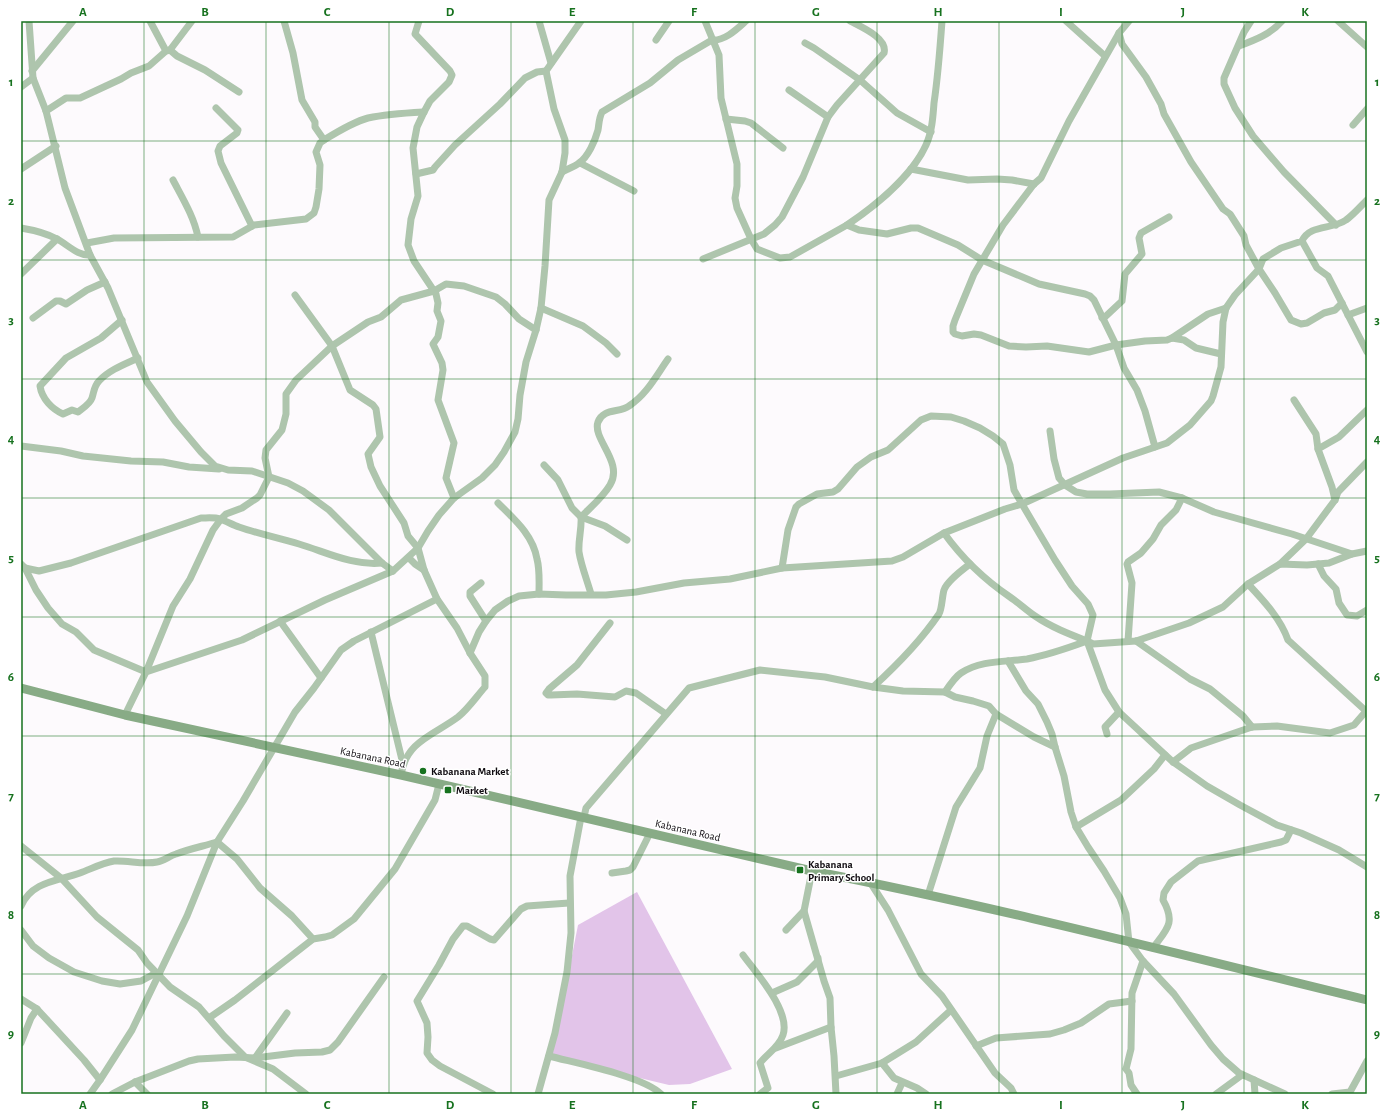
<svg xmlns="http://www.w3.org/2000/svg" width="1388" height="1115" viewBox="0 0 1388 1115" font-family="'Alegreya Sans',sans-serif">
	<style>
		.green { fill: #e2c4e9 }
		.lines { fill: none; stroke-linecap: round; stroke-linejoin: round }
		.street { stroke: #aec5ad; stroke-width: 7 }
		.secondary { stroke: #88ab86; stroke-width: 9 }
		.grid { fill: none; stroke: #17721f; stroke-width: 1; stroke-opacity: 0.55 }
		.poi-dot { fill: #17721f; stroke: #fff; stroke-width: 1.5 }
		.labels { text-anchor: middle; stroke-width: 3; stroke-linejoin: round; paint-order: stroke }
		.street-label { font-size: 11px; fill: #100b11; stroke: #fff }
		.poi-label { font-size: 11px; font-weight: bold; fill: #100b11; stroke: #fff; text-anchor: start }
		.neatline { fill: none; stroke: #17721f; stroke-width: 1.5 }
		.grid-label { font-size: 13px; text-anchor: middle; font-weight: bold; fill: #17721f }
	</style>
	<rect width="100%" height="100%" fill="#fdfafd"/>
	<polygon class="green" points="637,892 732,1069 690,1084 669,1085 552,1057 578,925"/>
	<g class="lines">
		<g class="street">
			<polyline points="29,21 33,78 46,111 65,188 90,255 108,288 147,382 175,421 201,452 215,466 228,470 252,471 288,483 303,491 329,510 382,563 393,571"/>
			<polyline points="150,21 166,51"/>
			<polyline points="284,21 293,53 302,100 315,122 315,127 324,140"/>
			<polyline points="419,21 415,34 450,71 452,75 449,82 430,101 424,112 417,127 413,148 418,196 411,219 408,245 414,261 436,294 438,303 437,311 441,321 438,337 433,344 442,363 443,370 438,400 454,443 446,478 454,498"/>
			<polyline points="539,21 551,63"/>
			<polyline points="705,21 719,55 721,98 737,164 737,186 735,198 737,208 751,239 757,249 780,258 790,257 847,225 859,230 887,234 911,228 918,228 958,245 982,260 1039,284 1085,294 1090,296 1094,300 1116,345 1124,368 1137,390 1145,411 1155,447"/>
			<polyline points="1066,21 1105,56"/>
			<polyline points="1129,21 1119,33 1069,121 1041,178 1034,184 1003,225 974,274 955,320 953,326 953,332 955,334 962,336 974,334 981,335 1009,346 1026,347 1047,346 1089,352 1116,345 1145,341 1167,340 1172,338 1184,340 1196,348 1221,354"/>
			<polyline points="1251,21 1244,32 1224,78 1224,84 1235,108 1253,136 1284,172 1336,225"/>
			<polyline points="1338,21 1367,47"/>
			<polyline points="1119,33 1122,44 1146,77 1161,104 1164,114 1191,162 1223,209 1230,214 1244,236 1246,245 1259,269 1275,293 1291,320 1301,324 1307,323 1324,313 1335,310 1342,303"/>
			<polyline points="656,40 669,21"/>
			<polyline points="805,43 814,48 860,80 897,113 931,132"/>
			<path d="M 1239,46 C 1255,40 1271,34 1282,21"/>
			<polyline points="170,50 177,56 205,70 239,92"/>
			<polyline points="32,71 73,21"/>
			<polyline points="21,87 33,78"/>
			<polyline points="789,90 828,117"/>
			<polyline points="216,108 238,130 237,133 220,146 218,151 221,163 252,226"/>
			<polyline points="46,111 66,98 80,98 121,79 131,73 149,66 166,51 170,50 192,21"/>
			<polyline points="726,119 745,121 751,123 783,148"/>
			<polyline points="1353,125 1367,109"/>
			<polyline points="580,163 634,191"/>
			<polyline points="21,169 56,146"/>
			<polyline points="911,169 968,180 997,179 1012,180 1034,184"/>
			<path d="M 562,172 C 567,169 574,167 579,163 C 588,157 595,141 598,130 C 599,124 599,118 602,112 L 650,83 L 678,60 L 712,40 C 725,41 737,29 746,21"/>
			<polyline points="416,174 433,170 435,167 455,145 500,104 525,78 537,72 546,71"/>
			<path d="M 173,180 C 183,199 194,217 198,237"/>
			<path d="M 847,225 C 875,206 912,176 926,145 C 932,132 933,117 934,103 C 938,76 940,49 942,21"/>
			<path d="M 21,228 C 33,230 46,233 57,239 C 68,245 78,256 90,255"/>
			<polyline points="1302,241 1317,268 1328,276 1367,352"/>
			<path d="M 87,243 L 114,238 L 233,237 L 254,225 L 306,219 L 314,213 L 316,207 L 319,189 L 320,165 L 316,152 L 320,143 L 324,140 C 337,132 353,122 368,118 C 387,114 406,113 424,112"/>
			<path d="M 703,259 L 764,234 L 775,225 L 782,217 L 803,177 L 828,117 L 837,105 L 884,53 C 888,38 861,27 850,21"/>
			<polyline points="21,274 57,239"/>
			<path d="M 295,295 L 332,346 L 350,390 L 373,405 L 376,409 L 380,437 L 368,454 L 371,467 L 380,486 L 404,523 L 408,536 L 418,548 L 424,570 L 437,599 L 457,628 L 470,653 L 485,676 L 485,687 C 476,697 468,709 458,717 C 434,735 406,741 401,775"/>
			<polyline points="541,308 583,326 606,343 617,354"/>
			<polyline points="1348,315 1367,308"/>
			<polyline points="33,318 56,301 60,301 66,304 87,290 105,282"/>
			<polyline points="1102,318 1106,316 1122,301 1125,274 1142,254 1139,238 1141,233 1169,217"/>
			<path d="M 122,320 L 101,338 L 66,358 L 40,386 C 42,399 52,409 63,414 L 72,410 L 78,412 C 83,408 90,404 92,398 C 94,392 94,386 99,381 C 109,370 125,364 138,358"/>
			<polyline points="1172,338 1208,314 1226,308"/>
			<polyline points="1294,400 1316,434 1318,449"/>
			<polyline points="1050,431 1054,459 1059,478 1065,485 1076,492 1087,494 1110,494 1159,492 1182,498 1214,512 1292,534 1352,554"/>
			<polyline points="21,446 61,451 83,456 131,461 163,462 189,467 219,469"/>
			<polyline points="544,465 558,480 572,508 581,517 605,526 627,540"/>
			<polyline points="1335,500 1332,487 1318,449 1339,437 1367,410"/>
			<path d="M 498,503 C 514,519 533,535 537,559 C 540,570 539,582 539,594"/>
			<path d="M 944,533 C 962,558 985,580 1010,597 C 1019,603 1026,610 1035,616 C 1051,627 1069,634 1087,641 L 1105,690 L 1119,712 L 1173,762 L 1207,786 L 1240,805 L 1277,825 L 1301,833 L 1339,850 L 1367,867"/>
			<polyline points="409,558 415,564 424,570"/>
			<polyline points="21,564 25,568 36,590 48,608 62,624 76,632 94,650 146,672 173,606 190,579 213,530 221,519 226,514 242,508 257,498 260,495 269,477 265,458 266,450 282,430 286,414 286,394 296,380 332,346 368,322 381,317 401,300 434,291 446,284 464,286 496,297 505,304 519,319 536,330"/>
			<polyline points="1280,564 1306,539 1335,500 1338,492 1367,462"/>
			<polyline points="1318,564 1324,576 1336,589 1339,603 1347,615 1357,616 1367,610"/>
			<path d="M 25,568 L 39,571 L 71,563 L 201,518 C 207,518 214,517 220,519 C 226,521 233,525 239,527 C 259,534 279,538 299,544 C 326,552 353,566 382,563"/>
			<polyline points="782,568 788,530 796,507 799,504 817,494 833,492 838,489 857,467 871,457 888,450 921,420 931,416 951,417 964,421 980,428 993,436 1003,444 1010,465 1014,490 1022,504 1055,560 1072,586 1088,604 1093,615 1087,641"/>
			<polyline points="481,583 470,592 470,596 486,621"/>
			<path d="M 1248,584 C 1264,601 1280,618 1288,640 L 1367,712"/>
			<path d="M 591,594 C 587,580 581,565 579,552 C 578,540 582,529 581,517 C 591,507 603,497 610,485 C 624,462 592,439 598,422 C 603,408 620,413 629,406 C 647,394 656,376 668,359"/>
			<polyline points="280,621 321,678"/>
			<polyline points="610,623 577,665 549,689 546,693 548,695 551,695 577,694 615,697 626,691 636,693 666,714"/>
			<polyline points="371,632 403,764"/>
			<polyline points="1128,641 1132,583 1127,564 1128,562 1141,553 1153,539 1161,525 1176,510 1182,498"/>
			<polyline points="1136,641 1190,679 1210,689 1243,716 1252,727"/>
			<path d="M 470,653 L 479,632 L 486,621 L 495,610 L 508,601 L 519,596 L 539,594 L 566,595 L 606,595 L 636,592 L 684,583 L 730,579 L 782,568 L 892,561 L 903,557 L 944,533 L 1005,509 L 1022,504 L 1123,458 L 1167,443 L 1190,425 L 1211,401 L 1213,396 L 1221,367 L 1223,322 L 1226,308 L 1235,295 L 1259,269 L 1263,259 L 1281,248 L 1302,241 C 1310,224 1332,230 1346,220 C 1352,216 1361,206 1367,200"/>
			<polyline points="1008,661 1026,691 1038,704 1047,722 1052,734 1055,747 1064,776 1071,812 1076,827 1088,847 1104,871 1120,898 1126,914 1129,942 1143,961 1174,994 1211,1045 1223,1059 1239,1073 1285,1094"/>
			<path d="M 873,687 C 896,666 922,639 939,614 C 942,609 942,597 944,590 C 947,581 962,570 970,564"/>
			<polyline points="945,692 955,697 973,701 989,706 996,714 1034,737 1055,747"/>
			<polyline points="125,715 146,672 242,640 325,600 393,571 418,548 428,531 439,515 454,498 482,478 495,465 504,452 515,432 518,419 520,395 526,362 536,330 541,308 545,266 549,200 562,172 565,153 565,140 554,109 546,71 581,21"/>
			<polyline points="1107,734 1105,727 1119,712"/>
			<polyline points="1173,762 1191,748 1252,727 1277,726 1330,733 1354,725 1367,710"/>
			<path d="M 584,817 L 586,808 L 689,688 L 760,670 L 825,677 L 873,687 L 903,691 L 945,692 C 949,686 955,677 961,673 C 981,660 1005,662 1027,659 C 1048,655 1068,648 1087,641 L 1093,644 L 1136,641 L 1189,623 L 1223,607 L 1248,584 L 1280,564 L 1307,565 L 1329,563 L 1352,554 L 1367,551"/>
			<polyline points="1076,827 1121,800 1154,769 1165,755"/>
			<polyline points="21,846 61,878 97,917 138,950 147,963 170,987 199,1007 224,1036 245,1057 273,1069 306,1094"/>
			<polyline points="812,871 804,911 824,981 830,998 831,1027 834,1056 836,1094"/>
			<polyline points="612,873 626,871 630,870 633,867 650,833"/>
			<polyline points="870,882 888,910 921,974 942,996 995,1073 1011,1088 1014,1094"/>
			<polyline points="928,895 956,807 980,768 987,736 996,714"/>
			<path d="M 21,906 C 32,881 58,881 80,873 C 91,869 102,863 114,861 C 128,860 143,865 157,862 C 164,861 169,856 176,854 C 189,849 204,846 217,842 L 237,859 L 260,888 L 292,916 L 313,939"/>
			<polyline points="21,930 33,946 49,958 74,972 102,981 120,984 141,981 156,973"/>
			<polyline points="786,930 804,911"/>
			<path d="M 1153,948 C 1167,929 1176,923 1163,900 L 1164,893 L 1171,882 L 1198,861 L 1281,842 L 1286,840 L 1291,830"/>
			<path d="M 743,955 C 756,973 791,1011 783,1035 C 779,1047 768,1053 760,1063 L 768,1088 L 760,1094"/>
			<polyline points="772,993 797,982 818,961 818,958"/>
			<polyline points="21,999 37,1009 84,1060 100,1080"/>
			<polyline points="209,1018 235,1000 313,939 325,937 332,935 354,919 395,869 435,800 439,784"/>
			<polyline points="21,1043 31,1018 37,1009"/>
			<polyline points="976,1046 996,1038 1050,1034 1064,1030 1081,1023 1109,1004 1132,1001"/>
			<polyline points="776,1048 831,1027"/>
			<path d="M 549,1056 C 575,1063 643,1076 661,1094"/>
			<polyline points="255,1058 287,1013"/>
			<polyline points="882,1063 894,1078 917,1088 926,1094"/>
			<polyline points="836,1076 882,1063 916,1042 951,1010"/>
			<polyline points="1254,1080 1255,1094"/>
			<polyline points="135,1082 147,1094"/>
			<polyline points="90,1094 100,1080 132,1030 187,916 217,842 243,801 295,712 314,688 341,650 354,641 437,599"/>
			<polyline points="112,1094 135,1082 189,1061 198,1059 235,1057 255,1058 295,1053 322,1052 330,1050 338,1042 384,977"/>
			<polyline points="493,1094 440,1066 432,1060 427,1053 428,1037 427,1023 417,1001 439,965 453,939 463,926 467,926 490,939 494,940 521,909 527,906 569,903"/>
			<polyline points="538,1094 555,1033 567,972 571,933 570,876 581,817"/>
			<polyline points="897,1094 902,1083"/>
			<polyline points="1137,1094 1131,1085 1129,1073 1126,1069 1131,1049 1132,993 1143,961"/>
			<polyline points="1216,1094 1242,1075"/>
			<polyline points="1332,1094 1350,1092 1367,1061"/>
		</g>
		<path class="secondary" d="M 21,688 L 125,715 L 401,775 L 812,871 C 998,907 1182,955 1367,1000"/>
	</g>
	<path class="grid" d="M 144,21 L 144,1094M 266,21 L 266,1094M 389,21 L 389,1094M 511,21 L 511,1094M 633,21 L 633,1094M 755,21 L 755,1094M 877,21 L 877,1094M 999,21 L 999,1094M 1122,21 L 1122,1094M 1244,21 L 1244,1094M 21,141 L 1367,141M 21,260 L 1367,260M 21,379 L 1367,379M 21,498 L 1367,498M 21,617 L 1367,617M 21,736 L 1367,736M 21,855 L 1367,855M 21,974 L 1367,974"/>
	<g class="poi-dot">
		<circle cx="423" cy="771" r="4"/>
		<rect x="444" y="786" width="8" height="8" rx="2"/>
		<rect x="796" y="866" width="8" height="8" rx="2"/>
	</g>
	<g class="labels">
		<g class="street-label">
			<text transform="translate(373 757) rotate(12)" y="4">Kabanana Road</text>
			<text transform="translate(688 830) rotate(13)" y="4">Kabanana Road</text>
		</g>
		<g class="poi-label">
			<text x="431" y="775">Kabanana Market</text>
			<text x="456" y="794">Market</text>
			<text x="808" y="868">Kabanana<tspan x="808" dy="13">Primary School</tspan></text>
		</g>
	</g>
	<rect width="1388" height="1115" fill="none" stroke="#ffffff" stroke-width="44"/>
	<rect x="22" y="22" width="1344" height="1071" class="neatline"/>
	<g class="grid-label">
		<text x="83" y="16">A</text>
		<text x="205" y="16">B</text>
		<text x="327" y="16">C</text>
		<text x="450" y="16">D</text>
		<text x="572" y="16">E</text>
		<text x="694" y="16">F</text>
		<text x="816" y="16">G</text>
		<text x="938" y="16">H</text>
		<text x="1061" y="16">I</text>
		<text x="1183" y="16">J</text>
		<text x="1305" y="16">K</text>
		<text x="11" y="86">1</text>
		<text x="1377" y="86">1</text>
		<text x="11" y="205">2</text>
		<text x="1377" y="205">2</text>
		<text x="11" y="324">3</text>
		<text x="1377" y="324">3</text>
		<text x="11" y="443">4</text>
		<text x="1377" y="443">4</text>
		<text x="11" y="562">5</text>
		<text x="1377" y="562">5</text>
		<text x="11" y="681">6</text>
		<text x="1377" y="681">6</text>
		<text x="11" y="800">7</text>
		<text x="1377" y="800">7</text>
		<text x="11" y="919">8</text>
		<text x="1377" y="919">8</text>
		<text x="11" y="1038">9</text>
		<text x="1377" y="1038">9</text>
		<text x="83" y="1109">A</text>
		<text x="205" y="1109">B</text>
		<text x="327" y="1109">C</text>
		<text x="450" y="1109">D</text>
		<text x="572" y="1109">E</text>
		<text x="694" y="1109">F</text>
		<text x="816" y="1109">G</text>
		<text x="938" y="1109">H</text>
		<text x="1061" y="1109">I</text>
		<text x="1183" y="1109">J</text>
		<text x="1305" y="1109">K</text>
	</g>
</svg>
